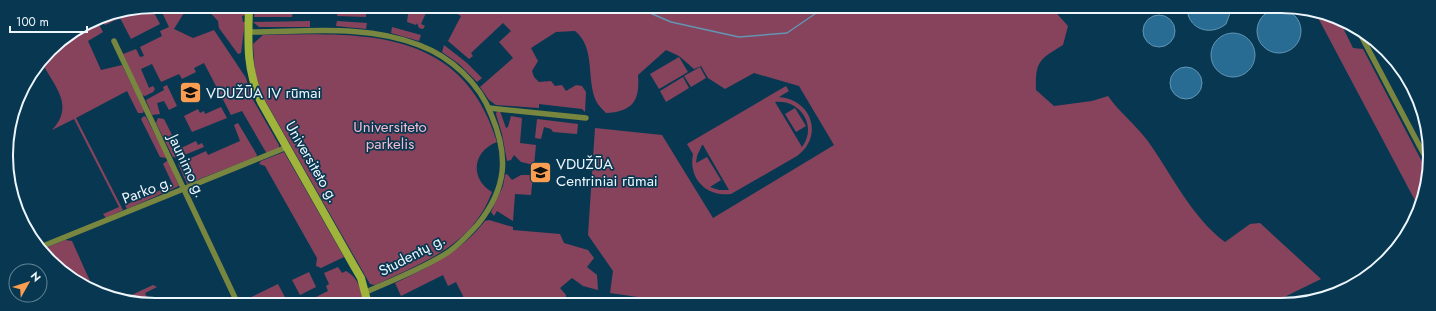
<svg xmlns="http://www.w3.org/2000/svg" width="1436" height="311" viewBox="0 0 1436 311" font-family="Jost,sans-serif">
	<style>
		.green { fill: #87435c; fill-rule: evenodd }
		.water { fill: #286c94; stroke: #6395b3 }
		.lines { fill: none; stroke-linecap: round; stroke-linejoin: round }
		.stream { stroke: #6395b3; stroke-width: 1.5 }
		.street { stroke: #79863f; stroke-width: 5.5 }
		.secondary { stroke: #a0b33a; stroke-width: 8 }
		.labels { text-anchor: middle; stroke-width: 3.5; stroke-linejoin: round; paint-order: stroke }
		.poi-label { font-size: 15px; fill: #edf6fc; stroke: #083851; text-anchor: start }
		.park-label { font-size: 15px; fill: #f7bacd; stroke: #083851 }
		.street-label { font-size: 15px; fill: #edf6fc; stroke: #083851 }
		.rim { fill: none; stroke: #edf6fc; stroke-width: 2 }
	</style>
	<rect width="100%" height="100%" fill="#083851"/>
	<g class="green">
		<polygon points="159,6 186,6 187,8 174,29 193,38 214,30 246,78 252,98 279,145 279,148 267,154 242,111 231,115 204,63 194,68 196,72 182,79 179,74 161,82 152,64 141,69 149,88 153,86 155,89 153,92 145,96 142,95 123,54 136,49 140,57 144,56 140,47 162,36 160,31 169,27"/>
		<polygon points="204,6 246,6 246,15 242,16 243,22 245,22 241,53 238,54 219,28 218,21"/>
		<polygon points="256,6 294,6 292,17 254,17"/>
		<polygon points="361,6 366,6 366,17 337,16 338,12 351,12 351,8 360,9"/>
		<polygon points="409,6 429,6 421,24 425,26 423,29 419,28 417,23 416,25 407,22"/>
		<path d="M 443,6 L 1051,7 L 1068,26 L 1063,45 C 1040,59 1035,61 1036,90 L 1054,106 L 1092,101 L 1108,96 C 1119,112 1135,124 1147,140 C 1171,173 1192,218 1225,242 L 1250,224 L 1260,223 L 1321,279 L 1270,304 L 652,304 L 652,299 L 610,293 L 613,271 L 588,235 L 595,128 L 662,135 L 713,218 L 834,145 L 799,86 L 754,73 L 725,89 L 708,78 L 701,66 L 694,69 L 679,56 L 666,50 L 638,75 C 640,101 633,111 606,113 C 602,109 598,105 596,101 C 586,78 596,48 575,31 L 556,32 L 531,48 L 538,61 L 532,71 L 534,77 L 539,82 L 551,81 L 555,86 L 562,85 L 566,91 L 576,85 L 582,86 L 586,92 L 585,112 L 582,109 L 539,104 L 539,108 L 496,105 L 489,100 L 480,87 L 513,58 L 499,42 L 511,31 L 503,23 L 471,53 L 473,56 L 469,59 L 448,41 L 461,16 Z"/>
		<polygon points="151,7 160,24 131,39 120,18 105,25 101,17"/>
		<polygon points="1315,12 1339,20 1353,48 1363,49 1429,175 1419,208"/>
		<path d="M 96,19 L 103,32 L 88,41 L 101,70 L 122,65 L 144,110 L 143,113 L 138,113 L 127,91 L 76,118 L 123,210 L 106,218 L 103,214 L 119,207 L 74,119 L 52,130 C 75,106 55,87 42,63 L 57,43 Z"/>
		<polygon points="310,21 310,27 259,27 253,22"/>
		<polygon points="337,21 367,23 366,29 336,26"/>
		<polygon points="392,27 421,35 419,41 391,33"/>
		<path d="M 263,35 C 363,33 462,27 497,142 C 473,151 469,178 492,192 C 489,199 486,207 481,214 C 458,251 413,267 375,285 L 370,284 L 263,97 L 255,73 L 253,44 Z"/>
		<polygon points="444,45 467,63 482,78 477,82 459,64 442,52"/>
		<polygon points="679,57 688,72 659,89 650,74"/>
		<polygon points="700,67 706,78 691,87 684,76"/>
		<polygon points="683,77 689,88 666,102 660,91"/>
		<polygon points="167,85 177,106 169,110 164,101 157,103 160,114 152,115 146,100 164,90 163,87"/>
		<path d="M 786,86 L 789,91 L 779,97 C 812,100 824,136 797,156 L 731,194 C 707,197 688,179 693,154 L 687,144 ZM 775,102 C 800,99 818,126 802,147 ZM 702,145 L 703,145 L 729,190 L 719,190 L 710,187 L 721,180 L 707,157 L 696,163 L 697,156 Z"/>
		<polygon points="221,107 227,118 192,132 184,116 198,109 200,113 204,111 205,114"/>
		<polygon points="795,108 806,126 796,132 785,114"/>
		<polygon points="497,111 500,111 506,128 508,127 511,116 522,118 520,143 536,145 534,165 521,162 514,155 511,160 507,161 502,134 496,114"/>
		<polygon points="144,116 146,117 166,156 166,158 160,157 141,119"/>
		<polygon points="158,118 164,119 179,149 196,141 198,145 202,143 204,147 177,158 173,157 156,123"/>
		<polygon points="537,119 578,124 577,134 553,132 551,129 544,127 541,139 535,138"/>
		<polygon points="238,123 257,155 256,157 187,184 178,164 206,151 208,155 240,141 234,125"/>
		<polygon points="284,152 344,257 321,268 316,266 317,258 265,166 259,164 261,161"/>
		<polygon points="168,160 179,186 127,209 125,205 173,185 163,164"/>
		<polygon points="507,174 512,180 521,175 533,175 531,195 515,194 513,221 497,211 494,216 491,212 503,186 505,175"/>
		<path d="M 489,220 L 513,227 L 513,230 L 560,234 L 564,243 L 588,250 L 594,258 L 587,267 L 597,275 L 598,290 L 583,286 L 572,278 L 560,288 L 566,295 L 565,304 L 504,304 L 495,297 L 484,304 L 467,304 L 456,282 L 448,286 L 443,275 L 401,296 L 395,283 C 429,267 461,252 485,221 Z"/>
		<polygon points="65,240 72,241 94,290 81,285 41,250"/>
		<path d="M 338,267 L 342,273 L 346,271 C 359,278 361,291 365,304 L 302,304 L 328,291 L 326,286 L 329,284 L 324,273 Z"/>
		<polygon points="309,272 316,287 300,295 292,280"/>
		<polygon points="278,284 287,301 282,304 237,304"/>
		<polygon points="153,285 157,287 145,293 150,304 136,304 123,299"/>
	</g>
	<g class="water">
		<path d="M 1187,7 L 1231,7 L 1232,8 L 1226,24 C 1210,37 1187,29 1187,7 Z"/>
		<circle cx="1279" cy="31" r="22"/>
		<circle cx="1159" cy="31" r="16"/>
		<circle cx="1233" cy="55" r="22"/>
		<circle cx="1186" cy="83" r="16"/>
	</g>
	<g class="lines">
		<polyline class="stream" points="636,7 671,22 739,37 787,33 825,7"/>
		<g class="street">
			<polyline points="1356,26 1428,162"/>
			<path d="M 249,32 C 305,32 366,24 419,45 C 451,57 479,83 491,114 C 509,156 507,188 478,224 C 469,234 459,245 447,253 C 422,269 393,280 366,292"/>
			<polyline points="114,41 237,302"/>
			<polyline points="489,108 586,118"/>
			<polyline points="38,248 287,147"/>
		</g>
		<path class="secondary" d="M 249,6 C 248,43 246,68 261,102 L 354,266 L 361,278 L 368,304"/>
	</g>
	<defs>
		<symbol id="university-square" viewBox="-11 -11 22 22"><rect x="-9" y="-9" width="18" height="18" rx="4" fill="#fb9e51" stroke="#083851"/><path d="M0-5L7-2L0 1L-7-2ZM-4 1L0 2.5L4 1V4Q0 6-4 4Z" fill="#111"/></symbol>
	</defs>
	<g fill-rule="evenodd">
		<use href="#university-square" x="178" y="80" width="25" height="25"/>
		<use href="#university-square" x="528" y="160" width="25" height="25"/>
	</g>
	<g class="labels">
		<g class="poi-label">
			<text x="206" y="98">VDUŽŪA IV rūmai</text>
			<text x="556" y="169">VDUŽŪA<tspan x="556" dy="17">Centriniai rūmai</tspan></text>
		</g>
		<g class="park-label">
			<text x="390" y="132">Universiteto<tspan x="390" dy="17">parkelis</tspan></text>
		</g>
		<g class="street-label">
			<text transform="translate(312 162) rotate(60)" y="5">Universiteto g.</text>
			<text transform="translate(187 166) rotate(65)" y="5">Jaunimo g.</text>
			<text transform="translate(147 190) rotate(-21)" y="5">Parko g.</text>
			<text transform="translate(412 255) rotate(-28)" y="5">Studentų g.</text>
		</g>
	</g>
	<path d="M0 0H1436V311H0ZM155 13H1281A142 142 0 0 1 1423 155V156A142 142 0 0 1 1281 298H155A142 142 0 0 1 13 156V155A142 142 0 0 1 155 13Z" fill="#083851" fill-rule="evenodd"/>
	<path class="rim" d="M155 13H1281A142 142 0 0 1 1423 155V156A142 142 0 0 1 1281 298H155A142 142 0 0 1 13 156V155A142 142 0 0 1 155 13Z"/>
	<g transform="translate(28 283) rotate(51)"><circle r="19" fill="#083851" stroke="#648495"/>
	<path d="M0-3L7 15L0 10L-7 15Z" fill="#fb9e51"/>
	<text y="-6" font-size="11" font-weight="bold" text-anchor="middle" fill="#edf6fc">N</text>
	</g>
	<path d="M10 26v6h77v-6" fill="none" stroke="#edf6fc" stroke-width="2"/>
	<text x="16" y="26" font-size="12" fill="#edf6fc" stroke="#083851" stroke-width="3" paint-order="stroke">100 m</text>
</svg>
